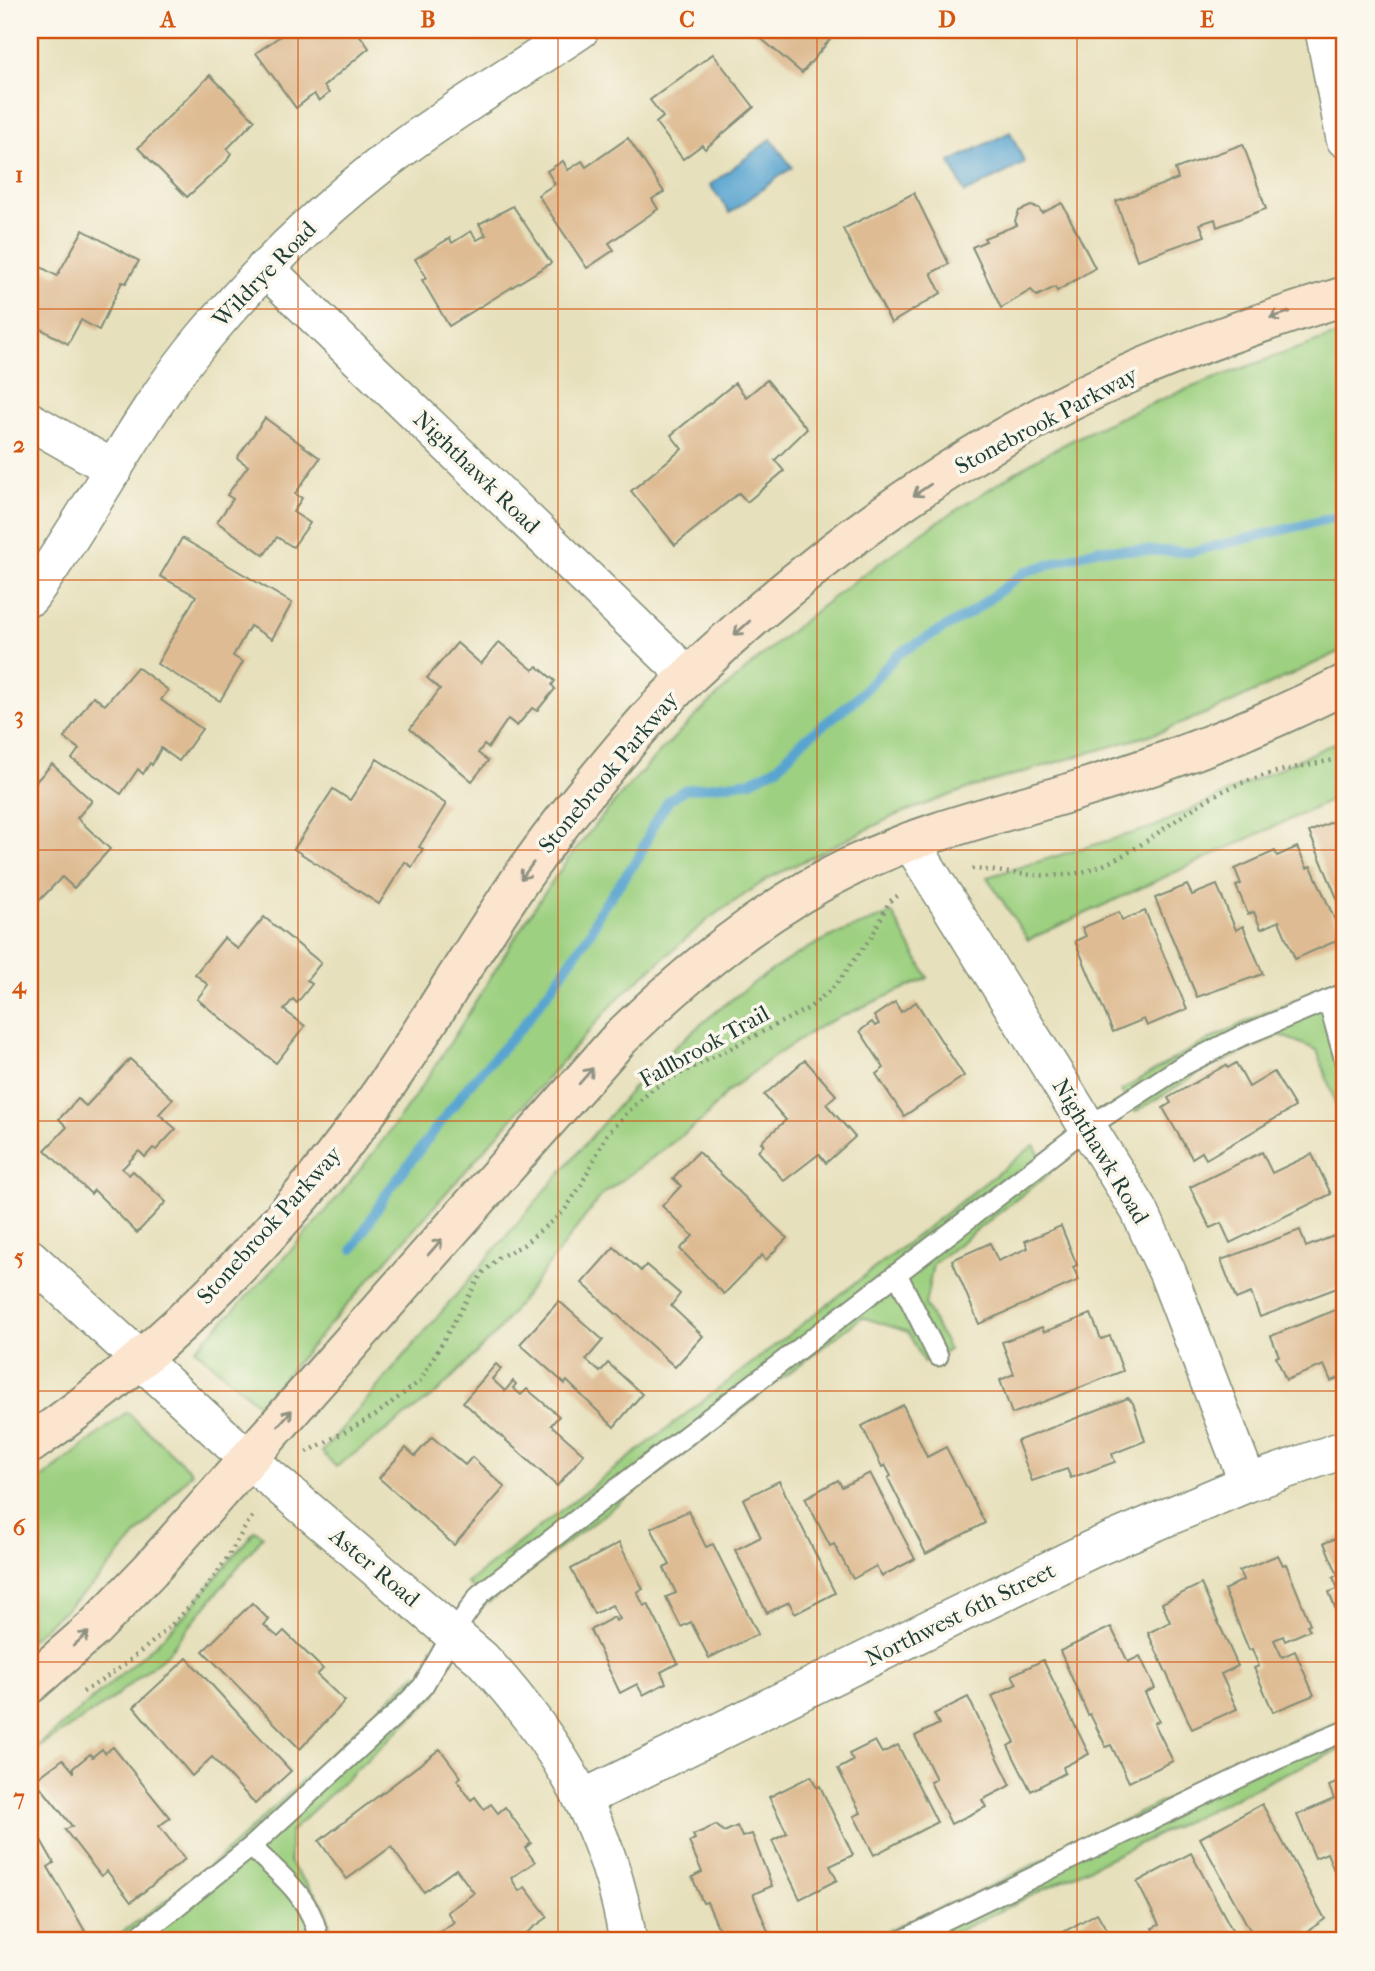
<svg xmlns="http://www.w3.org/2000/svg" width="1375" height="1971" viewBox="0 0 1375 1971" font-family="'IM FELL French Canon',serif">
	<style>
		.green { fill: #9dd080; stroke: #5e865a; stroke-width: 2 }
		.water { fill: #58a4d0; stroke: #3c7082; stroke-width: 2 }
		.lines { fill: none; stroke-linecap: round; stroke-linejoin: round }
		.stream { stroke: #58a4d0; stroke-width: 10 }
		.building { fill: #debb93 }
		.lane-casing { stroke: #838e78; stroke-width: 23 }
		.street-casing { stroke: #838e78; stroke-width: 40 }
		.secondary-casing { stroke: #838e78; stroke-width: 42 }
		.path { stroke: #838e78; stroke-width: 4.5; stroke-dasharray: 2 5; stroke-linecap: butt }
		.lane { stroke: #fff; stroke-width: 19 }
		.street { stroke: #fff; stroke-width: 37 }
		.secondary { stroke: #fce5cf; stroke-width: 38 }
		.oneway { stroke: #8e9182 }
		.grid { fill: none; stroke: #d45610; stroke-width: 2; stroke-opacity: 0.55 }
		.labels { text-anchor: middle; stroke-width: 7; stroke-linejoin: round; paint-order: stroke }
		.street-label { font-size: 23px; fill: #1f3d34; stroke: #fbf7ec }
		.neatline { fill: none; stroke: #d45610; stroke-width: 2.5 }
		.grid-label { font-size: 23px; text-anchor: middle; font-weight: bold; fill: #d45610 }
	</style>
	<rect width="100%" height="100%" fill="#fbf7ec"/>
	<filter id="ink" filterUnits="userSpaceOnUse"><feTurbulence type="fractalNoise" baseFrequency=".0143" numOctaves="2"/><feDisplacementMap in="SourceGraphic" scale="14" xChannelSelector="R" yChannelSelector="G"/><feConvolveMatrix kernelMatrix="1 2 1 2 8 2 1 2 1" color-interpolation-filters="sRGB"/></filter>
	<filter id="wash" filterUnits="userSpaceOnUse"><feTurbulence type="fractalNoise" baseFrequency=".00686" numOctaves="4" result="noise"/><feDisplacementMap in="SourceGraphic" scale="28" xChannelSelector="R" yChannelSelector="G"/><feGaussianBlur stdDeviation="1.57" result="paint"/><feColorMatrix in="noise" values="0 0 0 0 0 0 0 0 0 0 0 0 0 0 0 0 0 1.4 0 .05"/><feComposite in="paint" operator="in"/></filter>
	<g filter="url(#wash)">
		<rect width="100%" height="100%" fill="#e7e0bc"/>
		<g class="green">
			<path d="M 1342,333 L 1345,348 L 1345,649 L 1231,703 L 1163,731 L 970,788 L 896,815 L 769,878 L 710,918 L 619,997 L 259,1405 L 195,1349 C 274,1271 349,1191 412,1100 C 470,1019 515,928 576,849 C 684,710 834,586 983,493 C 1007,478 1031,461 1057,448 C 1148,400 1244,367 1342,333 Z"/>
			<polygon points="1345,738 1345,794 1028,940 987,877 1153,827"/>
			<path d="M 892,913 L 928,978 L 822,1025 L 772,1058 L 726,1093 L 704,1119 L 602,1195 L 497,1332 L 437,1393 L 336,1467 L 322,1452 L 644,1075 C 697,1026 760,971 826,939 C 847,929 870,922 892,913 Z"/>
			<path d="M 1345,978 L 1345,1131 L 1317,1050 L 1280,1035 L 1201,1072 L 1135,1112 L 1121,1091 C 1195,1043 1265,1012 1345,978 Z"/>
			<polygon points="1034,1145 1050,1173 933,1264 925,1305 949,1350 924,1363 908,1332 862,1317 488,1603 467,1583"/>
			<polygon points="127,1412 192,1472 94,1584 30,1640 30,1488"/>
			<polygon points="255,1530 263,1536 167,1654 107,1703 30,1753 157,1643 187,1613"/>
			<polygon points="417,1673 437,1694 290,1832 290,1864 326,1908 333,1941 110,1941 188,1885 237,1842"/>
			<polygon points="1345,1720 1345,1748 1286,1773 937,1941 864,1941 980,1891 1270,1749"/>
		</g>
		<g class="water">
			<polygon points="1010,132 1025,163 965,193 950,162"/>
			<polygon points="771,139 792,167 730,213 710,185"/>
		</g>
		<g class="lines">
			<polyline class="stream" points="353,1249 388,1191 470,1084 521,1028 560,976 592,930 598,914 639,857 653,825 669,800 684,790 751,781 778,767 800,743 854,701 898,654 969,614 1025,572 1099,549 1191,552 1345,515"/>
		</g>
		<g id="blocks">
			<g class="building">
				<polygon points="289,30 356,30 369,48 324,86 329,93 319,101 314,94 296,108 256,53"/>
				<polygon points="751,30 838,30 802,73"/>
				<polygon points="713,54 754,107 705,149 702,145 683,159 656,123 663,117 650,100"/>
				<polygon points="210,75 255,120 227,149 231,153 227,161 187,197 138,148"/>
				<polygon points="628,138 664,192 652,199 658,209 609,243 614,250 587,268 538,195 555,184 547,171 563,161 568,170 582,161 586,167"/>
				<polygon points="1243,144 1266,209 1217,227 1215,219 1200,224 1205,236 1137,260 1116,201 1178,179 1175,169"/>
				<polygon points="914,193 949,264 931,273 941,293 891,323 843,229"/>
				<polygon points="1062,203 1095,268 1057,291 1055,287 1037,296 1031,290 1001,308 972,247 986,241 984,238 1017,225 1015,221 1019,211 1031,206 1039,208 1042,213"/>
				<polygon points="513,206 551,263 449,326 422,280 427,278 415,259 450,238 452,243 471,231 477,240 486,235 479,224"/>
				<polygon points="83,230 139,261 126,283 122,282 99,330 81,320 68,344 30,323 34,314 30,312 30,261 57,276"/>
				<polygon points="767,380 807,429 775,460 784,471 747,502 739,493 675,545 631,491 682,449 671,435 735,383 746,397"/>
				<polygon points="265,418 320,458 295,494 302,498 293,512 310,523 293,547 277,537 264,555 217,522 233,499 227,495 248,466 237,458"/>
				<polygon points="182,538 292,603 272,639 250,626 233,656 243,662 220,701 157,664 196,596 160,576"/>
				<polygon points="499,642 533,670 537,666 555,681 552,685 555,689 537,711 532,708 517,726 508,719 488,748 484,745 478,753 488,761 472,781 410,729 440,689 427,678 457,643 481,664"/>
				<polygon points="137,667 168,690 161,700 202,729 179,761 161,748 152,765 150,763 143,774 138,769 121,794 72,759 79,749 64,738 93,696 105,705"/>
				<polygon points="377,759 446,804 419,847 423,849 412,867 405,862 379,904 294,849 333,789 350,800"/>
				<polygon points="52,764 92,801 77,818 110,849 74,888 62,877 36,904 30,898 30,788"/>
				<polygon points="1345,816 1345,917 1309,832"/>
				<polygon points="1297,847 1307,868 1311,866 1343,938 1295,959 1279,921 1261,929 1254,912 1248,914 1236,886 1241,884 1235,869 1275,851 1277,856"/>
				<polygon points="1187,885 1192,895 1217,885 1236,930 1243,926 1263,974 1197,997 1155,898"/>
				<polygon points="1145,911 1187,1009 1147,1026 1144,1019 1113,1032 1075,941 1086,936 1082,928 1119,912 1122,920"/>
				<polygon points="264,917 321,963 307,980 312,984 297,1003 293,999 284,1010 305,1026 276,1063 197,999 208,985 195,974 224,938 238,949"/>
				<polygon points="895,1002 901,1012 916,1002 964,1076 904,1116 876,1074 884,1068 860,1031 872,1022 875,1026 879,1024 874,1016"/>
				<polygon points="130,1059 173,1099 159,1114 176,1129 156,1150 153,1148 145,1157 139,1151 122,1169 129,1175 133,1171 166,1202 137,1233 94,1190 91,1194 45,1150 67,1127 59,1119 78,1099 86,1106"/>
				<polygon points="805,1060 836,1095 826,1104 855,1137 826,1163 819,1154 784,1181 758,1151 764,1145 761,1142 786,1120 764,1095"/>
				<polygon points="1236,1063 1249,1087 1274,1072 1295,1107 1206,1159 1202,1152 1192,1158 1163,1108 1171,1103 1168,1098 1226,1065 1228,1068"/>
				<polygon points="698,1152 787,1238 766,1260 762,1255 724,1294 680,1249 693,1236 662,1206 681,1186 673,1178"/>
				<polygon points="1262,1152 1272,1173 1312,1154 1331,1194 1230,1243 1221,1223 1210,1228 1190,1187"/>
				<polygon points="1061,1226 1077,1265 1073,1267 1079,1280 979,1324 952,1260 990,1243 998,1261 1028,1248 1025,1241"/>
				<polygon points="1300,1230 1306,1247 1344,1232 1345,1285 1260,1317 1251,1293 1236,1299 1221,1260"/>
				<polygon points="614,1247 641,1271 646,1265 680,1294 671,1306 703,1336 675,1367 582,1283"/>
				<polygon points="559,1301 603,1340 586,1360 600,1372 608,1363 642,1394 614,1427 567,1381 565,1384 520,1344"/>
				<polygon points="1345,1306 1345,1375 1331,1381 1324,1365 1286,1380 1276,1357 1279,1356 1271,1336"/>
				<polygon points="1091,1314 1101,1339 1110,1336 1123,1371 1012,1414 1000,1380 1014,1374 1002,1342 1042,1327 1044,1332"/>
				<polygon points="496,1364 501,1369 492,1379 505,1391 513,1381 516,1384 513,1388 521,1395 527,1389 559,1416 551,1425 584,1454 557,1486 463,1402"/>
				<polygon points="1128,1398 1133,1403 1145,1441 1112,1454 1115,1462 1071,1478 1067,1469 1032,1481 1017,1441"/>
				<polygon points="903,1405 927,1457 946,1447 985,1523 926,1554 888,1478 891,1476 885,1465 882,1467 862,1426"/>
				<polygon points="432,1437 465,1465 472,1457 505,1487 454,1545 379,1478 406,1448 415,1456"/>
				<polygon points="870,1473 915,1559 882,1576 876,1566 853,1579 834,1544 830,1546 805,1498 838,1480 842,1487"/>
				<polygon points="779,1481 835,1593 795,1614 789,1602 767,1613 735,1550 761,1537 743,1499"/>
				<polygon points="688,1511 706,1547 713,1544 758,1634 709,1658 691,1622 681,1627 666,1597 676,1593 664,1568 670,1565 651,1528"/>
				<polygon points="1345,1535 1345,1634 1329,1592 1338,1589 1333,1577 1338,1575 1324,1543"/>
				<polygon points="619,1543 643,1589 637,1592 644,1606 648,1604 678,1663 661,1672 666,1683 643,1695 637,1684 620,1693 590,1630 614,1617 616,1621 620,1619 612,1605 594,1614 571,1569"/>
				<polygon points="1278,1555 1283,1565 1286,1564 1310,1624 1307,1625 1310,1630 1285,1641 1283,1636 1274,1640 1282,1657 1295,1651 1314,1695 1273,1712 1254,1668 1259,1666 1252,1649 1249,1650 1224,1590 1243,1580 1239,1571"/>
				<polygon points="1201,1584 1238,1666 1221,1674 1237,1709 1192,1729 1148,1633 1170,1622 1162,1603"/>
				<polygon points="252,1603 269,1620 264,1625 278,1637 284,1631 323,1669 317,1675 345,1701 300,1749 203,1651"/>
				<polygon points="1111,1627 1128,1662 1140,1656 1155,1688 1145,1693 1159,1721 1154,1723 1173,1761 1129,1782 1111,1745 1106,1747 1090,1714 1088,1715 1060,1651"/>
				<polygon points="187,1658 291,1771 255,1804 212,1757 192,1776 134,1707"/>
				<polygon points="1043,1660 1089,1754 1063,1767 1065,1773 1031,1791 1008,1746 1015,1742 992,1696 1017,1684 1012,1675"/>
				<polygon points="968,1697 1011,1785 982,1800 986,1807 951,1824 930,1782 936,1779 915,1736 939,1724 934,1714"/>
				<polygon points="875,1741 882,1753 898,1745 937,1822 874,1855 854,1816 861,1813 838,1769 853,1761 849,1754"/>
				<polygon points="113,1747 170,1818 159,1826 185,1859 131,1902 107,1871 101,1876 65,1830 72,1826 35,1780 63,1759 73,1771 73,1768 90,1754 92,1757 102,1749 105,1753"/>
				<polygon points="440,1749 461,1777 457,1780 471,1800 475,1797 484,1809 491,1804 498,1813 505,1807 531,1843 525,1848 535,1862 511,1878 519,1891 525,1887 548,1917 515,1941 427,1941 454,1922 447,1912 474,1893 456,1869 424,1892 391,1847 347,1879 319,1841"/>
				<polygon points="811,1776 817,1788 820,1786 853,1855 830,1866 837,1880 800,1899 772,1841 787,1833 769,1797"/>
				<polygon points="1345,1779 1345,1898 1327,1853 1315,1858 1297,1815 1334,1799 1329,1786"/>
				<polygon points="1262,1804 1325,1919 1294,1941 1256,1941 1200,1838"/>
				<polygon points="30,1821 54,1863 48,1867 86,1933 72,1941 30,1941"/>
				<polygon points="716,1825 724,1832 737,1826 742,1837 752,1834 772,1886 753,1894 769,1934 753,1941 724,1941 707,1902 703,1903 692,1877 702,1872 689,1842 695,1839 693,1835"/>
				<polygon points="1191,1853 1238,1941 1159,1941 1152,1928 1159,1925 1137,1882"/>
				<polygon points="1097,1913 1113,1941 1057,1941 1055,1937"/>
			</g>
		</g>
	</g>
	<g filter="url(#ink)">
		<use href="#blocks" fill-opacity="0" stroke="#838e78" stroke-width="2"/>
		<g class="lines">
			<defs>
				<g id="lane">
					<polyline points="1328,1000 1345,1061"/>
					<polyline points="897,1274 938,1356"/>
					<path d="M 251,1847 C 279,1873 315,1901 318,1941"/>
					<polyline points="133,1941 251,1847 394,1716 423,1686 453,1633 480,1594 1088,1127 1182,1066 1237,1038 1345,993"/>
					<polyline points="901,1941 1280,1758 1345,1731"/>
				</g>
				<g id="street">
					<polyline points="1324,30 1345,139"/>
					<polyline points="265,268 688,676"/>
					<polyline points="30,421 114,469"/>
					<path d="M 30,597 C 92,513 137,417 204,337 C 256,275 314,217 378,167 C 441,117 513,75 580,30"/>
					<polyline points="910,841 1139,1210 1168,1274 1248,1483"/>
					<path d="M 30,1258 L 247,1458 L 482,1659 C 558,1742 610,1828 628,1941"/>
					<polyline points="584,1798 1090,1550 1248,1483 1345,1449"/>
				</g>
				<g id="secondary">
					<path d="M 30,1444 C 173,1346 302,1212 398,1068 C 458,978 511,884 579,801 C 614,758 652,711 692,673 C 821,551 971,442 1135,371 C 1204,341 1274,318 1345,296"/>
					<path d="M 30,1684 L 94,1628 L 150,1570 L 620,1038 C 689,971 766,907 854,865 C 925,831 1000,814 1075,791 C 1168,763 1259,728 1345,684"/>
				</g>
			</defs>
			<use href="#lane" class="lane-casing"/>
			<use href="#street" class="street-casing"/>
			<use href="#secondary" class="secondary-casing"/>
			<g class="path">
				<path d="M 972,869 C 1008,871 1053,882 1089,870 C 1134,856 1168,823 1208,799 C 1251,774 1297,767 1345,758"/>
				<polyline points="307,1452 374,1416 420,1381 481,1275 498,1258 523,1245 564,1211 580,1187 607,1134 634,1106 654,1088 676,1076 809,1008 835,986 872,936 889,902 900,894"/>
				<path d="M 83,1692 C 134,1661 185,1619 219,1570 C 232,1552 241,1532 254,1514"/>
			</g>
			<use href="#lane" class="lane"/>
			<use href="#street" class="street"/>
			<use href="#secondary" class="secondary"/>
		</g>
		<defs><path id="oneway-shaft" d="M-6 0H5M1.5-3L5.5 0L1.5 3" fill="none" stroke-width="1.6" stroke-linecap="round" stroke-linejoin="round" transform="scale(1.75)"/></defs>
		<g class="oneway">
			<use href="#oneway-shaft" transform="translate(1280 315) rotate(163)"/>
			<use href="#oneway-shaft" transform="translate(922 490) rotate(146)"/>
			<use href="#oneway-shaft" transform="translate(742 628) rotate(138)"/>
			<use href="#oneway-shaft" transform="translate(527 871) rotate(127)"/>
			<use href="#oneway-shaft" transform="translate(586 1076) rotate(-49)"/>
			<use href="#oneway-shaft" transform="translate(435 1247) rotate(-49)"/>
			<use href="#oneway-shaft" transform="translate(285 1418) rotate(-49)"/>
			<use href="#oneway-shaft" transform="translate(81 1639) rotate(-42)"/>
		</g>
	</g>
	<path class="grid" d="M 298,30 L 298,1941M 558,30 L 558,1941M 817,30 L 817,1941M 1077,30 L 1077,1941M 30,309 L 1345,309M 30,580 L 1345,580M 30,850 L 1345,850M 30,1121 L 1345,1121M 30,1391 L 1345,1391M 30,1662 L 1345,1662"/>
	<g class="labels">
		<g class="street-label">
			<text transform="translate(264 274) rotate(-46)" y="8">Wildrye Road</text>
			<text transform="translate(1046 420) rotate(-28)" y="8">Stonebrook Parkway</text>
			<text transform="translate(477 472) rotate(44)" y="8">Nighthawk Road</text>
			<text transform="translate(608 772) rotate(-50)" y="8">Stonebrook Parkway</text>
			<text transform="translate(704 1046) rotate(-29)" y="8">Fallbrook Trail</text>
			<text transform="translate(1101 1151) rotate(59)" y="8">Nighthawk Road</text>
			<text transform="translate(269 1225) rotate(-48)" y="8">Stonebrook Parkway</text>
			<text transform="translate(375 1567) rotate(40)" y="8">Aster Road</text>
			<text transform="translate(960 1614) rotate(-26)" y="8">Northwest 6th Street</text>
		</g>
	</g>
	<rect width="1375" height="1971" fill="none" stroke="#fbf7ec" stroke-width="77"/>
	<rect x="38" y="38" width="1298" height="1894" class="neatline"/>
	<g class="grid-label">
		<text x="168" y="27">A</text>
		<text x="428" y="27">B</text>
		<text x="687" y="27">C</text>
		<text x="947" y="27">D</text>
		<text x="1207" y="27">E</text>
		<text x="19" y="182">1</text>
		<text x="19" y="452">2</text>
		<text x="19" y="723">3</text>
		<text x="19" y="993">4</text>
		<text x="19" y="1264">5</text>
		<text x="19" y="1535">6</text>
		<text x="19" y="1805">7</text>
	</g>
</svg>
